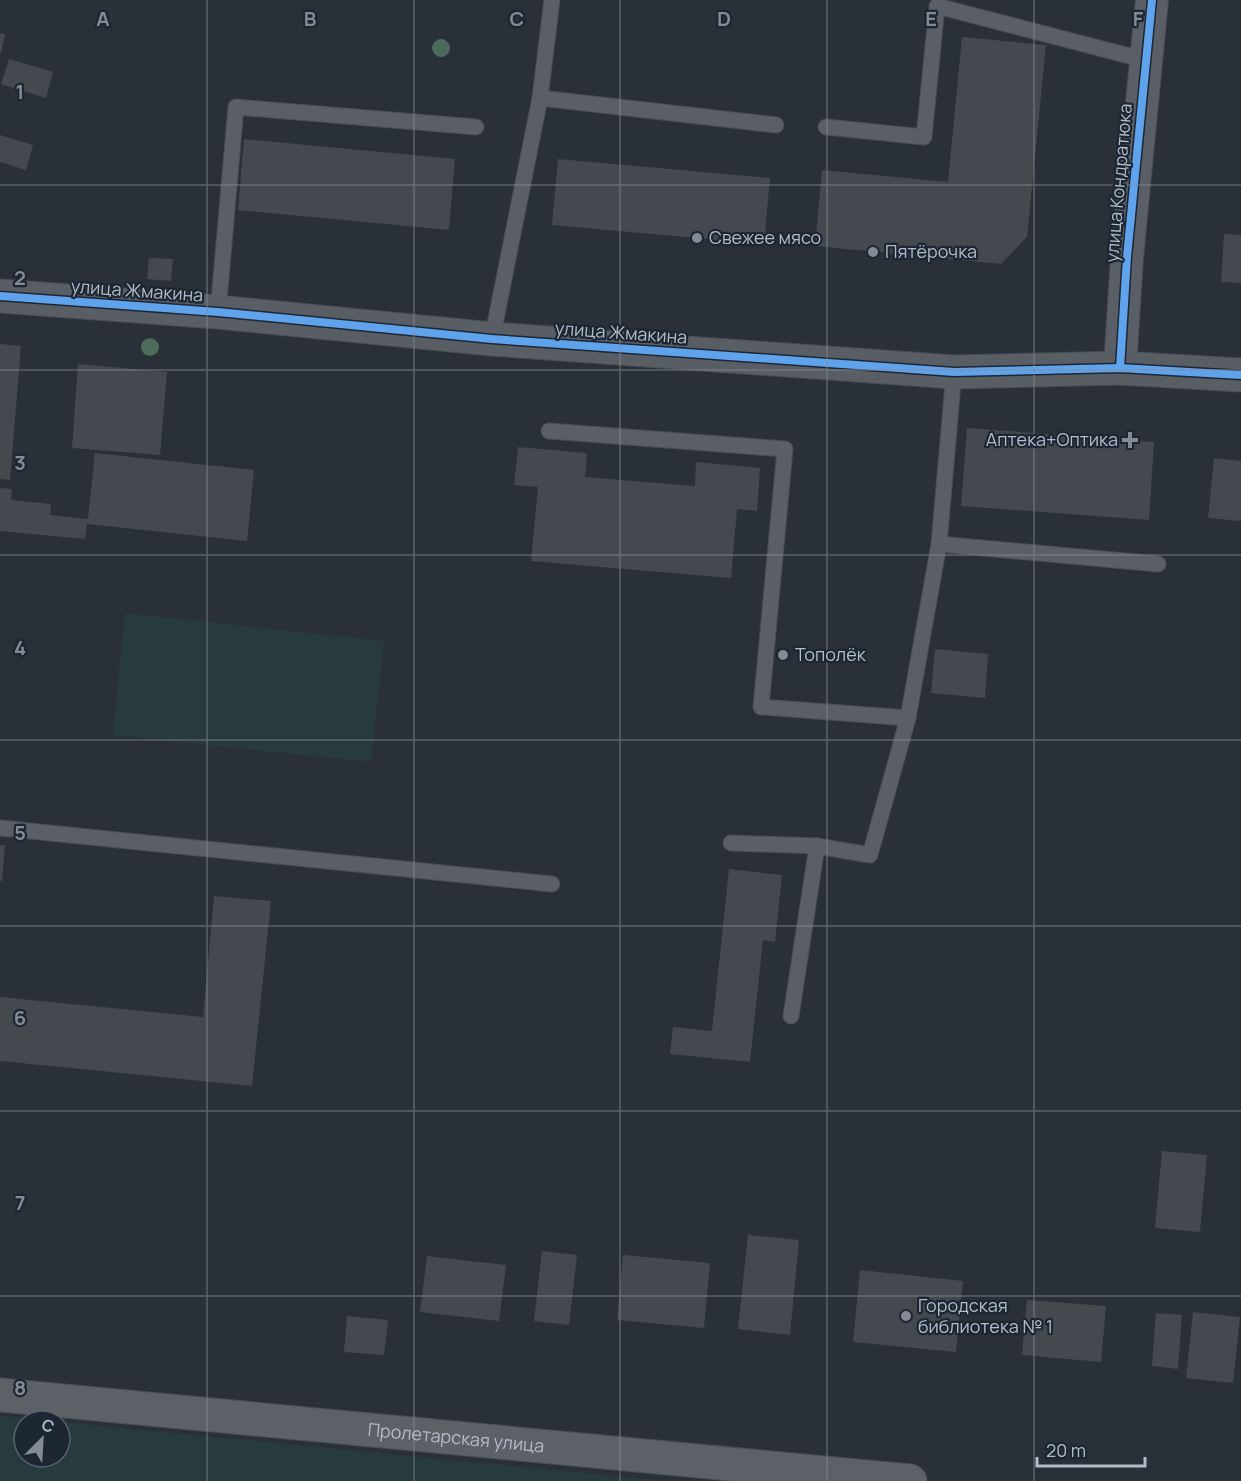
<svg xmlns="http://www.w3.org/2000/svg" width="1241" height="1481" viewBox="0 0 1241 1481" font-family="Manrope,sans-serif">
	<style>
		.green { fill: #273a3e }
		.building { fill: #444950 }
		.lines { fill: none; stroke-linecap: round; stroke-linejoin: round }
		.lane-casing { stroke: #484c53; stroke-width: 17 }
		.street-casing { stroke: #484c53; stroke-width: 34 }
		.secondary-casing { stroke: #484c53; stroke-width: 35 }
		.primary-casing { stroke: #484c55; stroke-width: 35 }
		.lane { stroke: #5a5e66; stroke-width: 15 }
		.street { stroke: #5a5e66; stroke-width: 32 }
		.secondary { stroke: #595d64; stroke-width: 33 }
		.primary { stroke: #5c6168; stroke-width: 33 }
		.cycleway-casing { stroke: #1d2633; stroke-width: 11 }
		.cycleway { stroke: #60a3ed; stroke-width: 8 }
		.tree { fill: #4e6a5a }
		.grid { fill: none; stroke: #848b96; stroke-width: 1.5; stroke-opacity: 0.55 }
		.poi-dot { fill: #848b96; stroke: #1d2633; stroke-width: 2 }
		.labels { text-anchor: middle; stroke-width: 4.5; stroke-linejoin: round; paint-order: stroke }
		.street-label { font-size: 18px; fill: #b4bcc9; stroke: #1d2633 }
		.poi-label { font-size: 18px; fill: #b4bcc9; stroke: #1d2633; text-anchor: start }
		.grid-label { font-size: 20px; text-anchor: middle; font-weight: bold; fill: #848b96; stroke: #1d2633; stroke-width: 4.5; stroke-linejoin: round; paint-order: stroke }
	</style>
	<rect width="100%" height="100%" fill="#2a3038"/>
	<g class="green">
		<polygon points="125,613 384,641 371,762 113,735"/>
		<polygon points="0,1416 55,1421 24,1421 24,1457 60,1457 60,1422 667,1481 0,1481"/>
	</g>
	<g class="building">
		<polygon points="0,33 5,34 1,53 0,53"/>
		<polygon points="962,37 1046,45 1027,237 1001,264 815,246 822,170 948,182"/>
		<polygon points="9,59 53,72 46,98 1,84"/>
		<polygon points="0,135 33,145 26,170 0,162"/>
		<polygon points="244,139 455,159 449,230 238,210"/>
		<polygon points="558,159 770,178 764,244 552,225"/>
		<polygon points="1224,234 1241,235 1241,283 1221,282"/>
		<polygon points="149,258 173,259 171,281 147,279"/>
		<polygon points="0,344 21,346 10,480 0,479"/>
		<polygon points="78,364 167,372 160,455 72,448"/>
		<polygon points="967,428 1154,442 1149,520 961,506"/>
		<polygon points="518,447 587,453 585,477 695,486 696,462 760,468 757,511 737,509 731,578 531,561 538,487 514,485"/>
		<polygon points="95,453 254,470 247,541 87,524 85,539 0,531 0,488 12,489 11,500 51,504 50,515 88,519"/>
		<polygon points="1214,458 1241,461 1241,521 1208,518"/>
		<polygon points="935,649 988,654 985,698 931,693"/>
		<polygon points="0,845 5,845 2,881 0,881"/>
		<polygon points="729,869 782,875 775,942 763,940 750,1062 670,1054 673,1027 712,1031"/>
		<polygon points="214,896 271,901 252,1086 0,1061 0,997 203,1017"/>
		<polygon points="1162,1151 1207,1155 1200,1232 1155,1228"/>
		<polygon points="748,1235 799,1240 790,1335 738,1329"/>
		<polygon points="542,1251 577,1255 569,1325 534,1321"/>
		<polygon points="623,1255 710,1263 704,1328 617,1320"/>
		<polygon points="427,1256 506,1265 499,1321 420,1312"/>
		<polygon points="860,1270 963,1281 956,1352 853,1342"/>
		<polygon points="1027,1300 1106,1306 1101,1362 1022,1355"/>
		<polygon points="1193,1312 1240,1317 1233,1383 1186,1378"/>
		<polygon points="1156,1313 1182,1315 1178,1369 1152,1366"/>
		<polygon points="347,1316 388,1320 384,1355 344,1352"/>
	</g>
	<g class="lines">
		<defs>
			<g id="lane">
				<polyline points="540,98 776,125"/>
				<polyline points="826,127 924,137 937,6 1145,60"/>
				<polyline points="218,312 236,107 476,127"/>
				<polyline points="492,339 540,98 552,0"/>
				<polyline points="549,431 785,449 761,707 908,718"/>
				<polyline points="939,544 1158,564"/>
				<polyline points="0,828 552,884"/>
				<polyline points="731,843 817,846 870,855 908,718 939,544 954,372"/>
				<polyline points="791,1016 817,846"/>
			</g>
			<polyline id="street" points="1120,368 1127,257 1152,0"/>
			<polyline id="secondary" points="0,296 218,312 492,339 954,372 1120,368 1241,375"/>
			<g id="primary">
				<path id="s1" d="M 0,1395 L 910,1481"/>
			</g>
		</defs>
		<use href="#lane" class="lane-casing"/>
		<use href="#street" class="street-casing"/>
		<use href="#secondary" class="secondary-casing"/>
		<use href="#primary" class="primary-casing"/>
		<use href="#lane" class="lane"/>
		<use href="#street" class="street"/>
		<use href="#secondary" class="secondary"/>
		<use href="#primary" class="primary"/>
		<defs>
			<g id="cycleway">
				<polyline points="0,296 218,312 492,339 954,372 1120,368 1241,375"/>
				<polyline points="1120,368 1127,257 1152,0"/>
			</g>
		</defs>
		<use href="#cycleway" class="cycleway-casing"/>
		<use href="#cycleway" class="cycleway"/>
	</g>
	<g class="tree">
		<circle cx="441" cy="48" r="9"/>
		<circle cx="150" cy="347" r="9"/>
	</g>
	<path class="grid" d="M 207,0 L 207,1481M 414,0 L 414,1481M 620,0 L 620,1481M 827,0 L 827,1481M 1034,0 L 1034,1481M 0,185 L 1241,185M 0,370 L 1241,370M 0,555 L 1241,555M 0,740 L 1241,740M 0,926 L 1241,926M 0,1111 L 1241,1111M 0,1296 L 1241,1296"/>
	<g class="poi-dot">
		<circle cx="697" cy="238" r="6"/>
		<circle cx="873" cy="252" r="6"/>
		<path d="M1127 431h6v6h6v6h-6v6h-6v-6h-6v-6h6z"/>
		<circle cx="783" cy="655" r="6"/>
		<circle cx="906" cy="1316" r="6"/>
	</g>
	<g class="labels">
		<g class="street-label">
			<text transform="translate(1119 183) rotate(-85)" y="6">улица Кондратюка</text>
			<text transform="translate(137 291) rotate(4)" y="6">улица Жмакина</text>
			<text transform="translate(621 333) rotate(4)" y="6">улица Жмакина</text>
			<text dy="6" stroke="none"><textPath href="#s1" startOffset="458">Пролетарская улица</textPath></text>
		</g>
		<g class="poi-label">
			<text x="709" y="244">Свежее мясо</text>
			<text x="885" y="258">Пятёрочка</text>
			<text x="1118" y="446" text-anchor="end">Аптека+Оптика</text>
			<text x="795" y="661">Тополёк</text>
			<text x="918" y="1312">Городская<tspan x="918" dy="21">библиотека № 1</tspan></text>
		</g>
	</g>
	<g class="grid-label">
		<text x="103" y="26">A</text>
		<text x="310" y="26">B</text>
		<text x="517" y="26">C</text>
		<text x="724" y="26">D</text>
		<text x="931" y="26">E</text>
		<text x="1138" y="26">F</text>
		<text x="20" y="99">1</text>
		<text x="20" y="285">2</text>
		<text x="20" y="470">3</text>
		<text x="20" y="655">4</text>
		<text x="20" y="840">5</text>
		<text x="20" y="1025">6</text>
		<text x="20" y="1210">7</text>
		<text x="20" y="1395">8</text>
	</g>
	<g transform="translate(42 1439) rotate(24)"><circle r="28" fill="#1d2633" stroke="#59626f" stroke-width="1.5"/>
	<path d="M0-4.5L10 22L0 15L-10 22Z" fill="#848b96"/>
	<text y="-9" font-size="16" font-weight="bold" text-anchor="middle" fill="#b4bcc9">С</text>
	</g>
	<path d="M1037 1457v9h108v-9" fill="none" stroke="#b4bcc9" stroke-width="3"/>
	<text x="1046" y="1457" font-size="18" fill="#b4bcc9" stroke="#1d2633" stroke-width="4.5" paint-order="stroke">20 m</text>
</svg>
